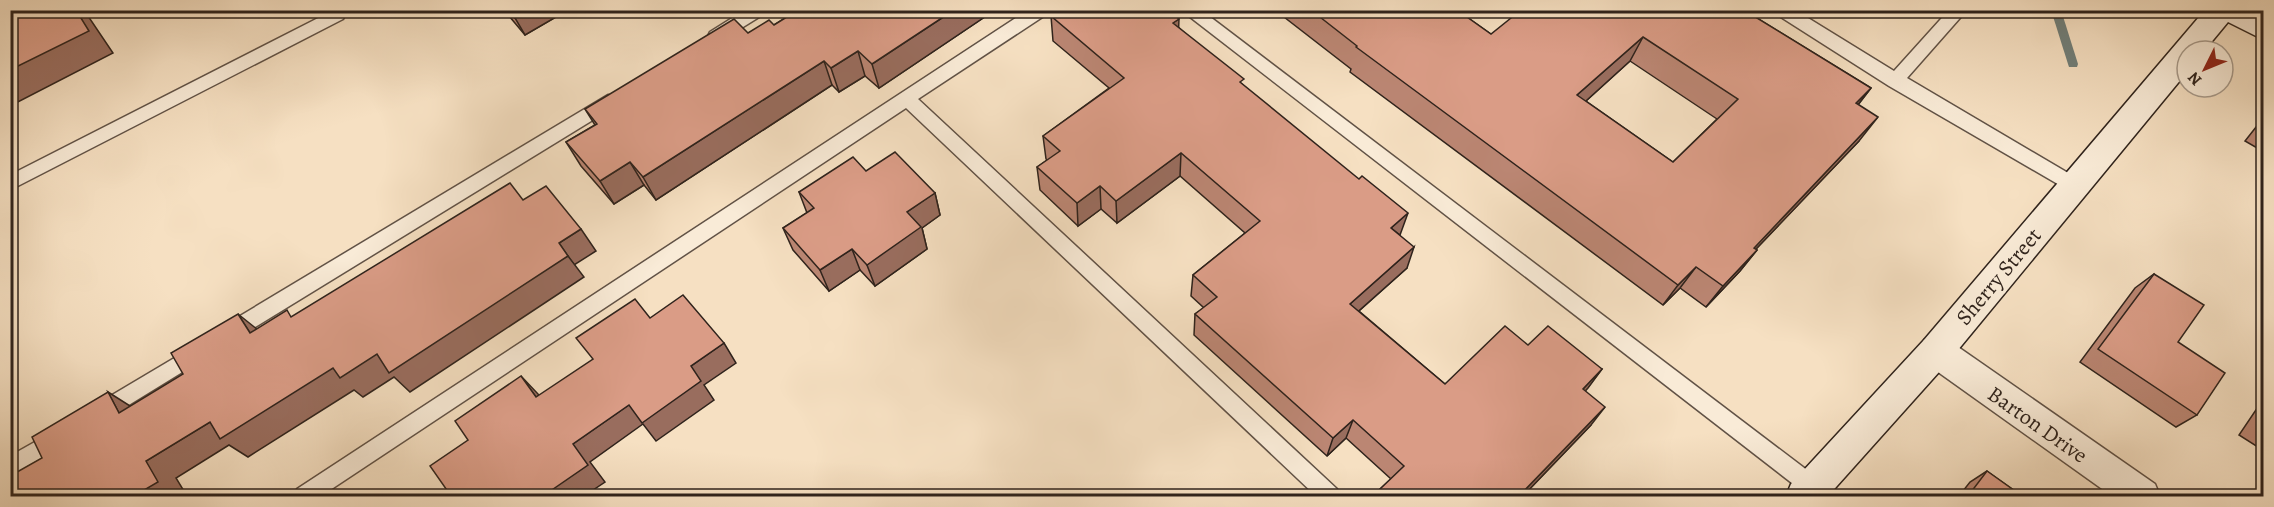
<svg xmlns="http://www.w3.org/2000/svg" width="2274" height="507" viewBox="0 0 2274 507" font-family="Alegreya,serif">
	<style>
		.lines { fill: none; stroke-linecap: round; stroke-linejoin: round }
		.stream { fill: #717f7a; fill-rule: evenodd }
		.lane-casing { stroke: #615246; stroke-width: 3 }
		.street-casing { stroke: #615246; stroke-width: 3 }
		.secondary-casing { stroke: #2f231c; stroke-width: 3 }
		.lane { fill: #f9ebd7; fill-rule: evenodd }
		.street { fill: #f9ebd7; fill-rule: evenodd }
		.secondary { fill: #f9ebd7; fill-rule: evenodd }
		.wall { fill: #bb8673; stroke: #2f231c; stroke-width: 1.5; fill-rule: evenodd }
		.shaded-wall { fill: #996d5e; stroke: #2f231c; stroke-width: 1.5 }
		.building { fill: #da9c86; stroke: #2f231c; stroke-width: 1.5; fill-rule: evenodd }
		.labels { text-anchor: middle; stroke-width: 6; stroke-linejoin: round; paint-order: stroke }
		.street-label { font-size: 22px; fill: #2f231c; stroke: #f9ebd7 }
	</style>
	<rect width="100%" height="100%" fill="#f6e0c2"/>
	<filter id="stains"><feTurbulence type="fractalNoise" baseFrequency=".00333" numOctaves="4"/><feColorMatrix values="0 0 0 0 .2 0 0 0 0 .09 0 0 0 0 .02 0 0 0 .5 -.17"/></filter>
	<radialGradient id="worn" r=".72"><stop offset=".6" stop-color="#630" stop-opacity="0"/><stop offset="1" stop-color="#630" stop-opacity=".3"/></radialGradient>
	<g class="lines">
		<polygon class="stream" points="2051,10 2061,10 2078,64 2077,67 2069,67 2068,64"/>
		<defs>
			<g id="lane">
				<polygon points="326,10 342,10 345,15 343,19 10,190 10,175 328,13"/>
				<polygon points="745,10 766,10 764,14 722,40 710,40 708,36 710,32"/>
				<polygon points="1028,10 1049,10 1047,14 918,99 1337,489 1340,496 1316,496 906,108 321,496 294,496 297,489"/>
				<polygon points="1181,10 1201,10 1820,480 1823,487 1820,494 1813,496 1806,494"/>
				<polygon points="1774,10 1795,10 1894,71 1949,10 1967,10 1907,78 2080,180 2083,185 2080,190 2074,192 2068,190 1889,86 1776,14"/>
				<polygon points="608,95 614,97 616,102 614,107 234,340 227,342 220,340 218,334 220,328"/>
				<polygon points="198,344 205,346 207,352 205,358 106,419 99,422 92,419 89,413 92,407"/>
				<polygon points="58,429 65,432 68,438 65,444 10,476 10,456"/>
			</g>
			<polygon id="street" points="1936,336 1948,340 2155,484 2160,496 2112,496 1924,362 1919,351 1924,340"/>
			<polygon id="secondary" points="2205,10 2255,10 2264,15 2264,40 2228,22 2204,51 2187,51 2187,72 1948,362 1828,496 1786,496 1791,484 1924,340"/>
		</defs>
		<use href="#lane" class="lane-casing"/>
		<use href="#street" class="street-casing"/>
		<use href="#secondary" class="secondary-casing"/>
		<use href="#lane" class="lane"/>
		<use href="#street" class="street"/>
		<use href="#secondary" class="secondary"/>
	</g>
	<g class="wall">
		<polygon points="504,10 568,10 525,35"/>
		<polygon points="798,10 995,10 879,88 865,76 839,92 832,85 656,200 644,185 614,204 581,166 566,142 595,125 585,109 748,33 774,25"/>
		<path d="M 1275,10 L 1457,10 L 1491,34 L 1744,10 L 1871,88 L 1858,105 L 1859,141 L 1756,249 L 1757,250 L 1740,271 L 1706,307 L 1680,288 L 1663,305 L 1350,72 L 1351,69 ZM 1630,61 L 1717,119 L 1673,162 L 1586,101 Z"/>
		<polygon points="1125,13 1178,27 1243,85 1400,236 1407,268 1359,311 1445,384 1528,345 1602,369 1585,391 1591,425 1523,496 1376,496 1379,490 1391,479 1346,438 1327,456 1194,335 1195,314 1204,308 1191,296 1193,275 1245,233 1180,176 1117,223 1101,209 1078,226 1040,190 1037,167 1047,160 1046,159 1043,136 1109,88 1053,41 1051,16"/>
		<polygon points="2264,117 2264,152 2245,141"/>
		<polygon points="866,171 935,193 940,215 922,228 927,249 875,286 860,270 829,291 793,250 783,228 807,213 799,192"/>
		<polygon points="2154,274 2178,342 2197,415 2176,427 2080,362 2135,288"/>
		<polygon points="2264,398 2264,451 2239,435"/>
		<polygon points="1987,471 2022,496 1959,496 1970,482"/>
	</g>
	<g class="shaded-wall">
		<polygon points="76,10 84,10 113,53 10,106 10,70"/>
		<polygon points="529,10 568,10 525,35 515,18"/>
		<polygon points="954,10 995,10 879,88 872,64"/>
		<polygon points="1179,19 1178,44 1173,23"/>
		<polygon points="1643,37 1630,61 1566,119 1577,95"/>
		<polygon points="858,51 865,76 839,92 831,68"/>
		<polygon points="824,61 832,85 656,200 643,177"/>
		<polygon points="1871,88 1852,112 1856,103"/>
		<polygon points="1878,117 1859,141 1737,269 1754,248"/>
		<polygon points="1181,153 1180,176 1117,223 1116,201"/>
		<polygon points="630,162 644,185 614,204 600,181"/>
		<polygon points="1100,186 1101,209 1078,226 1077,203"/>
		<polygon points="935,193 940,215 922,228 927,249 875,286 867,265 907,212"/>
		<polygon points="1408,213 1400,235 1391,228"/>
		<polygon points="581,229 596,251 574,265 559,243"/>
		<polygon points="1414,247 1407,268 1344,324 1350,304"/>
		<polygon points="852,249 860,270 829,291 820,270"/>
		<polygon points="1757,250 1740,271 1706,307 1723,286"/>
		<polygon points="568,256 584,277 410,392 394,377 363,397 354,390 248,457 229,445 176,478 187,496 134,496 146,461 210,422 333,368"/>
		<polygon points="1696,267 1680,288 1663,305 1678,285"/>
		<polygon points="238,314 263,334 250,333"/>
		<polygon points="724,343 736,363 704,385 714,400 656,441 643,424 590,462 605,482 584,496 543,496 573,444 629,405 691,366"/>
		<polygon points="1602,369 1588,388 1569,408 1583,389"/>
		<polygon points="521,376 539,395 536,397"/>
		<polygon points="108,392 138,411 119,413"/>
		<polygon points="1605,407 1591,425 1523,496 1519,496"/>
		<polygon points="1353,420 1346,438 1327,456 1333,438"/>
	</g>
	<g class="building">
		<polygon points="10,10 76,10 89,31 10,70"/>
		<polygon points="508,10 529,10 515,18"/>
		<polygon points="798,10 954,10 872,64 858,51 831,68 824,61 643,177 630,162 600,181 566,142 597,124 585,109 734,19 748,33 769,20 774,25"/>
		<polygon points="1060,10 1122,10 1125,13 1128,10 1168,10 1179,19 1173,23 1244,79 1240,82 1359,179 1362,176 1408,213 1391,228 1414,247 1350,304 1445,384 1505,326 1528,345 1548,326 1602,369 1583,389 1605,407 1519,496 1386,496 1379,490 1404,466 1353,420 1333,438 1195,314 1217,297 1193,275 1260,221 1181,153 1116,201 1100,186 1077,203 1037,167 1060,151 1043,136 1124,78 1051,16"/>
		<path d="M 1311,10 L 1457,10 L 1491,34 L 1521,10 L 1744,10 L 1871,88 L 1856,103 L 1878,117 L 1754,248 L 1757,250 L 1723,286 L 1696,267 L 1678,285 L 1356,47 L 1357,46 ZM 1643,37 L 1738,99 L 1673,162 L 1577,95 Z"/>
		<polygon points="895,152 935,193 907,212 921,227 867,265 852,249 820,270 783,228 814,208 799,192 853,157 866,171"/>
		<polygon points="510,183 523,200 546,186 581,229 559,243 568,256 389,373 377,354 340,378 333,368 220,439 210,422 146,461 158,482 134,496 10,496 10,476 42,458 32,437 108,392 119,413 183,374 171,353 238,314 250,333 287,310 291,317"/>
		<polygon points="2154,274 2204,305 2178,342 2225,373 2197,415 2098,349"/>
		<polygon points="683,295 724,343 691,366 701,381 642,423 629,405 573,444 588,465 543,496 507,496 505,493 499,496 451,496 430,466 468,440 455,421 521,376 536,397 593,359 576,338 635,299 650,318"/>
		<polygon points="1987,471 2022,496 1968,496"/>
	</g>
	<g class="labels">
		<g class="street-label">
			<text transform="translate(1998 276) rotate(-50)" y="8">Sherry Street</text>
			<text transform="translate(2038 424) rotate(35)" y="8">Barton Drive</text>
		</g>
	</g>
	<rect width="2274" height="507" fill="none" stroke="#f6e0c2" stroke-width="36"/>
	<rect x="12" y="12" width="2250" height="483" fill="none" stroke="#2f231c" stroke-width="3"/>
	<rect x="18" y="18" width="2238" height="471" fill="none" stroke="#2f231c" stroke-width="1.5"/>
	<g transform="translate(2205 69) rotate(227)"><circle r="28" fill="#f9ebd7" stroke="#a89b8c" stroke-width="1.5"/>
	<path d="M0-4.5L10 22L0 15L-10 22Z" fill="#8f2418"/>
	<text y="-9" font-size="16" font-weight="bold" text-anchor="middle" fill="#2f231c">N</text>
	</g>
	<rect width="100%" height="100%" filter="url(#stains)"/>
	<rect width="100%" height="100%" fill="url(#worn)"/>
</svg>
